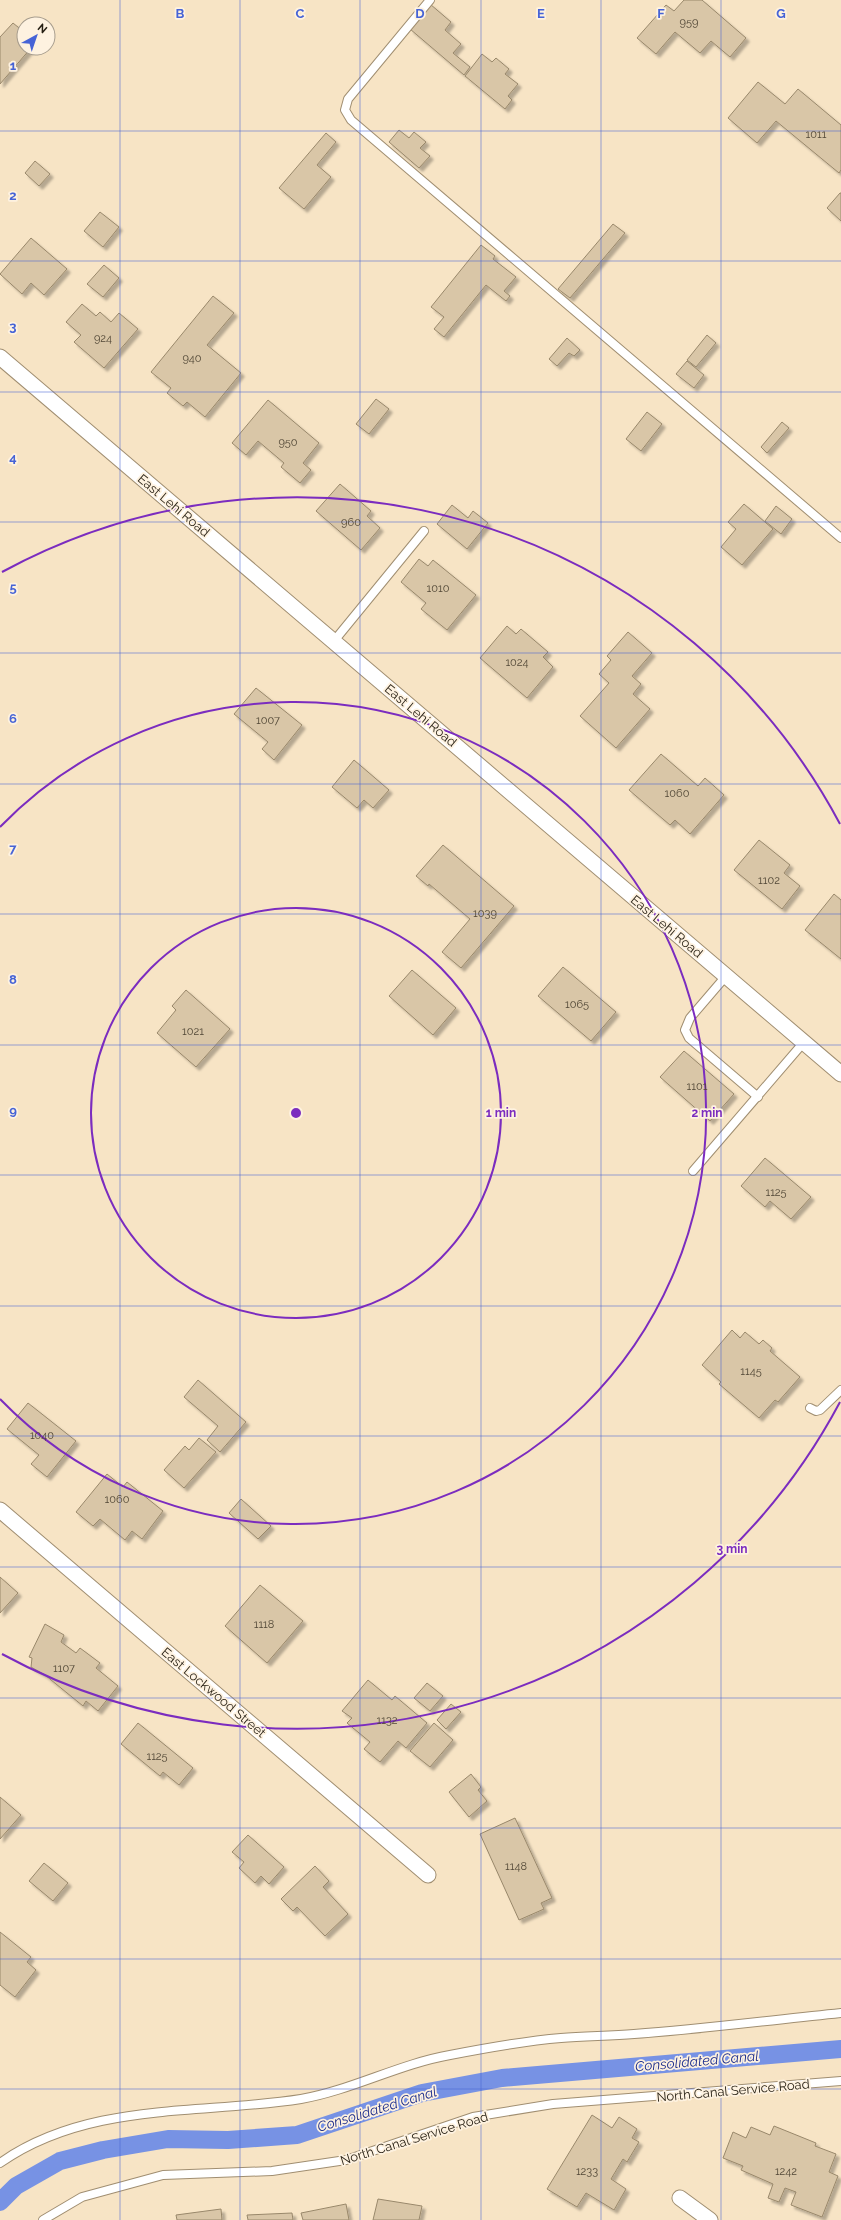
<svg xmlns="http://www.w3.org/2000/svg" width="841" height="2220" viewBox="0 0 841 2220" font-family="Raleway,sans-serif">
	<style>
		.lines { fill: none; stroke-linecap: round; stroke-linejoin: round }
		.canal { stroke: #7792e4; stroke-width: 18 }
		.building { fill: #d9c6a7; stroke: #99886b; filter: url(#shadow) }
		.lane-casing { stroke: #a08e71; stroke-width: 10 }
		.street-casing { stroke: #a08e71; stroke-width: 17 }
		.lane { stroke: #fff; stroke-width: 8 }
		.street { stroke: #fff; stroke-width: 15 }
		.grid { fill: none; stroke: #4663d6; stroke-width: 1; stroke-opacity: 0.55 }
		.ring { fill: none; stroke: #7b2cbf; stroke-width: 2 }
		.labels { text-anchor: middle; stroke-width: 3.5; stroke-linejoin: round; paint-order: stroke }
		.number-label { font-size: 11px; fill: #524837 }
		.street-label { font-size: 13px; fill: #251e12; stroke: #fef2e0 }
		.water-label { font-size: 14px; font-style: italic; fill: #1d2e8c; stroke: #fef2e0 }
		.grid-label { font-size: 13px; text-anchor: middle; font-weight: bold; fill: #4663d6; stroke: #fef2e0; stroke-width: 3.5; stroke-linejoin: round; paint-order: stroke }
		.centre { fill: #7b2cbf; stroke: #fef2e0; stroke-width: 2 }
		.ring-label { font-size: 12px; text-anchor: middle; font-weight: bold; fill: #7b2cbf; stroke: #fef2e0; stroke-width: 3.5; stroke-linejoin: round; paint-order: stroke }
	</style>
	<defs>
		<filter id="shadow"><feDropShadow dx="3.5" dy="3.5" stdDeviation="1" flood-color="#0004"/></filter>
	</defs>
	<rect width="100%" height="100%" fill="#f7e4c5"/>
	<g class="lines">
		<polyline class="canal" points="0,2202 16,2186 60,2161 103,2150 168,2139 228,2140 297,2135 422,2093 502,2078 841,2049"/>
	</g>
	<g class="building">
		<polygon points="684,0 702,0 746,38 730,57 711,41 700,53 675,32 656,54 637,38 666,5 674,11"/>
		<polygon points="430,4 451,22 445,30 461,44 453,53 470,67 464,75 410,29"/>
		<polygon points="13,23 24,32 24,48 31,48 0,84 0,37"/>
		<polygon points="482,54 492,62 496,58 509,69 505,74 518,84 508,96 512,100 505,109 465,76"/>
		<polygon points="758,82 785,104 798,89 841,125 841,170 839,173 776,121 757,143 728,118"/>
		<polygon points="399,130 409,138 414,132 426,142 420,148 430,156 419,168 389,142"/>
		<polygon points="326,133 336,142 317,165 331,177 304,209 279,188"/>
		<polygon points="35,161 50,174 39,186 25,173"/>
		<polygon points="840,193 841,193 841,221 827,208"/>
		<polygon points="100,212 119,227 103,247 84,231"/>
		<polygon points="613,224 625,233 570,298 558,289"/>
		<polygon points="31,238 67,269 44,295 31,283 22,294 0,274"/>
		<polygon points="481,245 495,256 493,259 516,277 504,291 510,296 506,301 486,285 444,337 434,329 444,317 431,307"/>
		<polygon points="104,265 119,278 103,297 87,284"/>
		<polygon points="213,296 234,313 207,345 241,373 205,417 187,402 183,406 167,393 171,388 151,372"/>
		<polygon points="82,304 96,316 100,312 111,322 119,313 138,329 104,368 74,342 81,335 66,322"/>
		<polygon points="707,335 716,343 696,367 687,360"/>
		<polygon points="567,338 580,350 574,356 569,353 557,366 549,359"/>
		<polygon points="687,361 704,375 694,388 676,374"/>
		<polygon points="376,399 389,409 369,434 356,424"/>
		<polygon points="268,400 319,443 303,463 311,470 300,483 281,467 284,463 258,441 246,455 232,443"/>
		<polygon points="647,412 662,424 641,451 626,439"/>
		<polygon points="782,422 789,428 767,453 761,447"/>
		<polygon points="340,484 371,511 367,516 380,528 361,550 316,511"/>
		<polygon points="744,504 773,529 742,565 721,547 736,529 728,522"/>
		<polygon points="452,505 468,518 473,511 488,523 467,549 437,524"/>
		<polygon points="776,506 792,519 781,534 765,521"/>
		<polygon points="419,559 428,566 433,560 476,595 447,630 421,609 426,603 401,582"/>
		<polygon points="507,626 516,634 521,629 548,652 543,657 553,667 527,698 480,658"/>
		<polygon points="628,632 652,653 632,676 641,684 633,694 650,709 616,748 580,716 609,683 599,674 611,660 607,656"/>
		<polygon points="256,688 302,725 274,760 262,749 268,742 234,714"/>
		<polygon points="661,754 698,786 705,778 724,795 690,834 675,820 670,825 629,790"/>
		<polygon points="354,760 389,790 373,808 364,800 357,808 332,787"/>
		<polygon points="759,840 790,865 784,873 800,886 782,909 734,870"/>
		<polygon points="443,845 514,906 461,968 442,952 470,919 429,884 428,886 416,876"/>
		<polygon points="834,894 841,900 841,959 805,930"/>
		<polygon points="563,967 616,1012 591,1041 538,996"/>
		<polygon points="412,970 456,1008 433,1035 389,996"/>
		<polygon points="186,990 230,1029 196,1067 157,1033 176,1010 172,1006"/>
		<polygon points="684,1051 734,1094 710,1121 660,1077"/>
		<polygon points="765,1158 811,1197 791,1219 770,1201 765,1207 741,1186"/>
		<polygon points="732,1330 740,1338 745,1332 759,1344 763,1340 772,1348 770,1351 800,1377 778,1402 775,1400 759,1418 719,1384 721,1382 702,1365"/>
		<polygon points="198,1380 246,1422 220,1452 207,1440 218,1426 184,1397"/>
		<polygon points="28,1403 76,1441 47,1477 31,1464 39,1455 7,1429"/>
		<polygon points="199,1438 216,1452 184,1488 164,1470 185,1446 189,1450"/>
		<polygon points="107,1474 123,1487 127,1482 163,1511 142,1539 132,1531 125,1540 100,1519 93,1526 76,1512"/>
		<polygon points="241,1499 271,1526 258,1539 229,1513"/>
		<polygon points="0,1577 18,1593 0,1613"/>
		<polygon points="260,1585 303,1621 267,1663 225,1626"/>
		<polygon points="45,1624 64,1635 61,1642 76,1653 80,1648 100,1663 96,1668 118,1686 98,1711 86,1701 83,1706 45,1675 31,1667 32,1658 29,1657"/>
		<polygon points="368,1680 392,1700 395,1696 427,1723 406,1748 398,1741 380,1762 364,1749 370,1742 347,1723 352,1718 342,1711"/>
		<polygon points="427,1683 443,1696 430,1711 414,1698"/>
		<polygon points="451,1704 461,1712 446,1729 437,1720"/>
		<polygon points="138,1723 193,1768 179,1785 163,1772 160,1776 121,1744"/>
		<polygon points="434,1723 453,1740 430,1767 410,1751"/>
		<polygon points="471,1774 481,1787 478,1790 487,1801 469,1817 449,1792"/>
		<polygon points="0,1797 21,1815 0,1839"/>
		<polygon points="515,1818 552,1898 541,1903 544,1909 519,1920 480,1834"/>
		<polygon points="248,1835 284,1867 269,1884 261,1876 255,1883 239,1868 244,1862 232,1852"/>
		<polygon points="44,1863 68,1883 53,1901 29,1881"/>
		<polygon points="315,1866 329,1881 323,1887 348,1914 325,1936 297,1907 293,1911 281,1899"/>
		<polygon points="0,1932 31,1957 27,1962 36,1970 15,1997 0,1985"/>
		<polygon points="592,2115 612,2128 619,2117 637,2129 632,2138 639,2142 627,2162 623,2159 611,2179 626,2189 614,2210 586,2193 577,2207 547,2189"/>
		<polygon points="774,2126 816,2143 815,2146 836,2154 829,2172 838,2176 822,2217 791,2205 796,2192 785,2188 779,2202 768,2198 773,2184 741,2170 743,2166 723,2158 733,2132 746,2138 751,2127 770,2135"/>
		<polygon points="378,2199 422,2206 419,2220 373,2220"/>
		<polygon points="346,2204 349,2220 303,2220 301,2213"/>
		<polygon points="221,2209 222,2220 177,2220 176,2215"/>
		<polygon points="292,2213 293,2220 248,2220 247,2215"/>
	</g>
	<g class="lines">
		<defs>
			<g id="lane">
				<polyline points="430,0 348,99 345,110 351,120 841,538"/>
				<polyline points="334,641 424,531"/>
				<polyline points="726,976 690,1018 685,1030 689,1038 758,1097"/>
				<polyline points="693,1171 804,1042"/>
				<polyline points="810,1408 816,1411 820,1410 841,1390"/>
				<path d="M 0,2163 C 88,2101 200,2115 301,2099 C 352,2090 399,2064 450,2055 C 486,2048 524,2041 561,2038 C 585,2036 610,2036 634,2034 C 703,2029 772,2020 841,2013"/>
				<polyline points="43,2220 82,2197 163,2175 272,2171 346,2160 473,2117 553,2104 841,2081"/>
			</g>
			<g id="street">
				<polyline points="0,357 841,1074"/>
				<polyline points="0,1510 428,1875"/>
				<polyline points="680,2198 710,2220"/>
			</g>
		</defs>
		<use href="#lane" class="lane-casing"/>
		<use href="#street" class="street-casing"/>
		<use href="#lane" class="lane"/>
		<use href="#street" class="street"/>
	</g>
	<path class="grid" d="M 120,0 L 120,2220M 240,0 L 240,2220M 360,0 L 360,2220M 481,0 L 481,2220M 601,0 L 601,2220M 721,0 L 721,2220M 0,131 L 841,131M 0,261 L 841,261M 0,392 L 841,392M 0,522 L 841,522M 0,653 L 841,653M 0,784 L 841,784M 0,914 L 841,914M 0,1045 L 841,1045M 0,1175 L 841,1175M 0,1306 L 841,1306M 0,1436 L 841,1436M 0,1567 L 841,1567M 0,1698 L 841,1698M 0,1828 L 841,1828M 0,1959 L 841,1959M 0,2089 L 841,2089"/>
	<g class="ring">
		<circle cx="296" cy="1113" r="205"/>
		<path d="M0 827A411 411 0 1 1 0 1399"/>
		<path d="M840 1402A616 616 0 0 1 2 1654M2 572A616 616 0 0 1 840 824"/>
	</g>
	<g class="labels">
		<g class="number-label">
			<text x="689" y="26">959</text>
			<text x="816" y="138">1011</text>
			<text x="103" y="342">924</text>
			<text x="192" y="362">940</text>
			<text x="288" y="446">950</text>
			<text x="351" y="526">960</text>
			<text x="438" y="592">1010</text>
			<text x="517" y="666">1024</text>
			<text x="268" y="724">1007</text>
			<text x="677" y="797">1060</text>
			<text x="769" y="884">1102</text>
			<text x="485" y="917">1039</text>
			<text x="577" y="1008">1065</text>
			<text x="193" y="1035">1021</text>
			<text x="697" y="1090">1101</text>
			<text x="776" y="1196">1125</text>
			<text x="751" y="1375">1145</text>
			<text x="42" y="1439">1040</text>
			<text x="117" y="1503">1060</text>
			<text x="264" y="1628">1118</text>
			<text x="64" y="1672">1107</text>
			<text x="387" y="1724">1132</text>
			<text x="157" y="1760">1125</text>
			<text x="516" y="1870">1148</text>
			<text x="587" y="2175">1233</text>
			<text x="786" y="2175">1242</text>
		</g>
		<g class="street-label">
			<text transform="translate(174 505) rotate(40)" y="5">East Lehi Road</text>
			<text transform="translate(421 715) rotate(40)" y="5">East Lehi Road</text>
			<text transform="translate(667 926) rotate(40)" y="5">East Lehi Road</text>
			<text transform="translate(214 1692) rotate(40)" y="5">East Lockwood Street</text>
			<text transform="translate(733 2090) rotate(-5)" y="5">North Canal Service Road</text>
			<text transform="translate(414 2138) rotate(-17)" y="5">North Canal Service Road</text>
		</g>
		<g class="water-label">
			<text transform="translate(697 2061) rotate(-5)" y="5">Consolidated Canal</text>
			<text transform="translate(377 2109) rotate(-17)" y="5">Consolidated Canal</text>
		</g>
	</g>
	<g class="grid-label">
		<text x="180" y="18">B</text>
		<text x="300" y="18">C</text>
		<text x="420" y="18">D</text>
		<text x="541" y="18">E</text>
		<text x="661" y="18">F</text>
		<text x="781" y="18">G</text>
		<text x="13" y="70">1</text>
		<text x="13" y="200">2</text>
		<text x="13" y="331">3</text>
		<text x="13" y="462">4</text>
		<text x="13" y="592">5</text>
		<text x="13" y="723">6</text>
		<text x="13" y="853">7</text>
		<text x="13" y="984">8</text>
		<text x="13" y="1115">9</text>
	</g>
	<circle cx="296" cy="1113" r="6" class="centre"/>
	<g class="ring-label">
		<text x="501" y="1117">1 min</text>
		<text x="707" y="1117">2 min</text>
		<text x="732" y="1553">3 min</text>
	</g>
	<g transform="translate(36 36) rotate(40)"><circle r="19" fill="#fef2e0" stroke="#a79d8e"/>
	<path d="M0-3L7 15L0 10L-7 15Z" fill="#4663d6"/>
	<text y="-6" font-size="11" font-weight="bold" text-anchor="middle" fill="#251e12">N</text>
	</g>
</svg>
